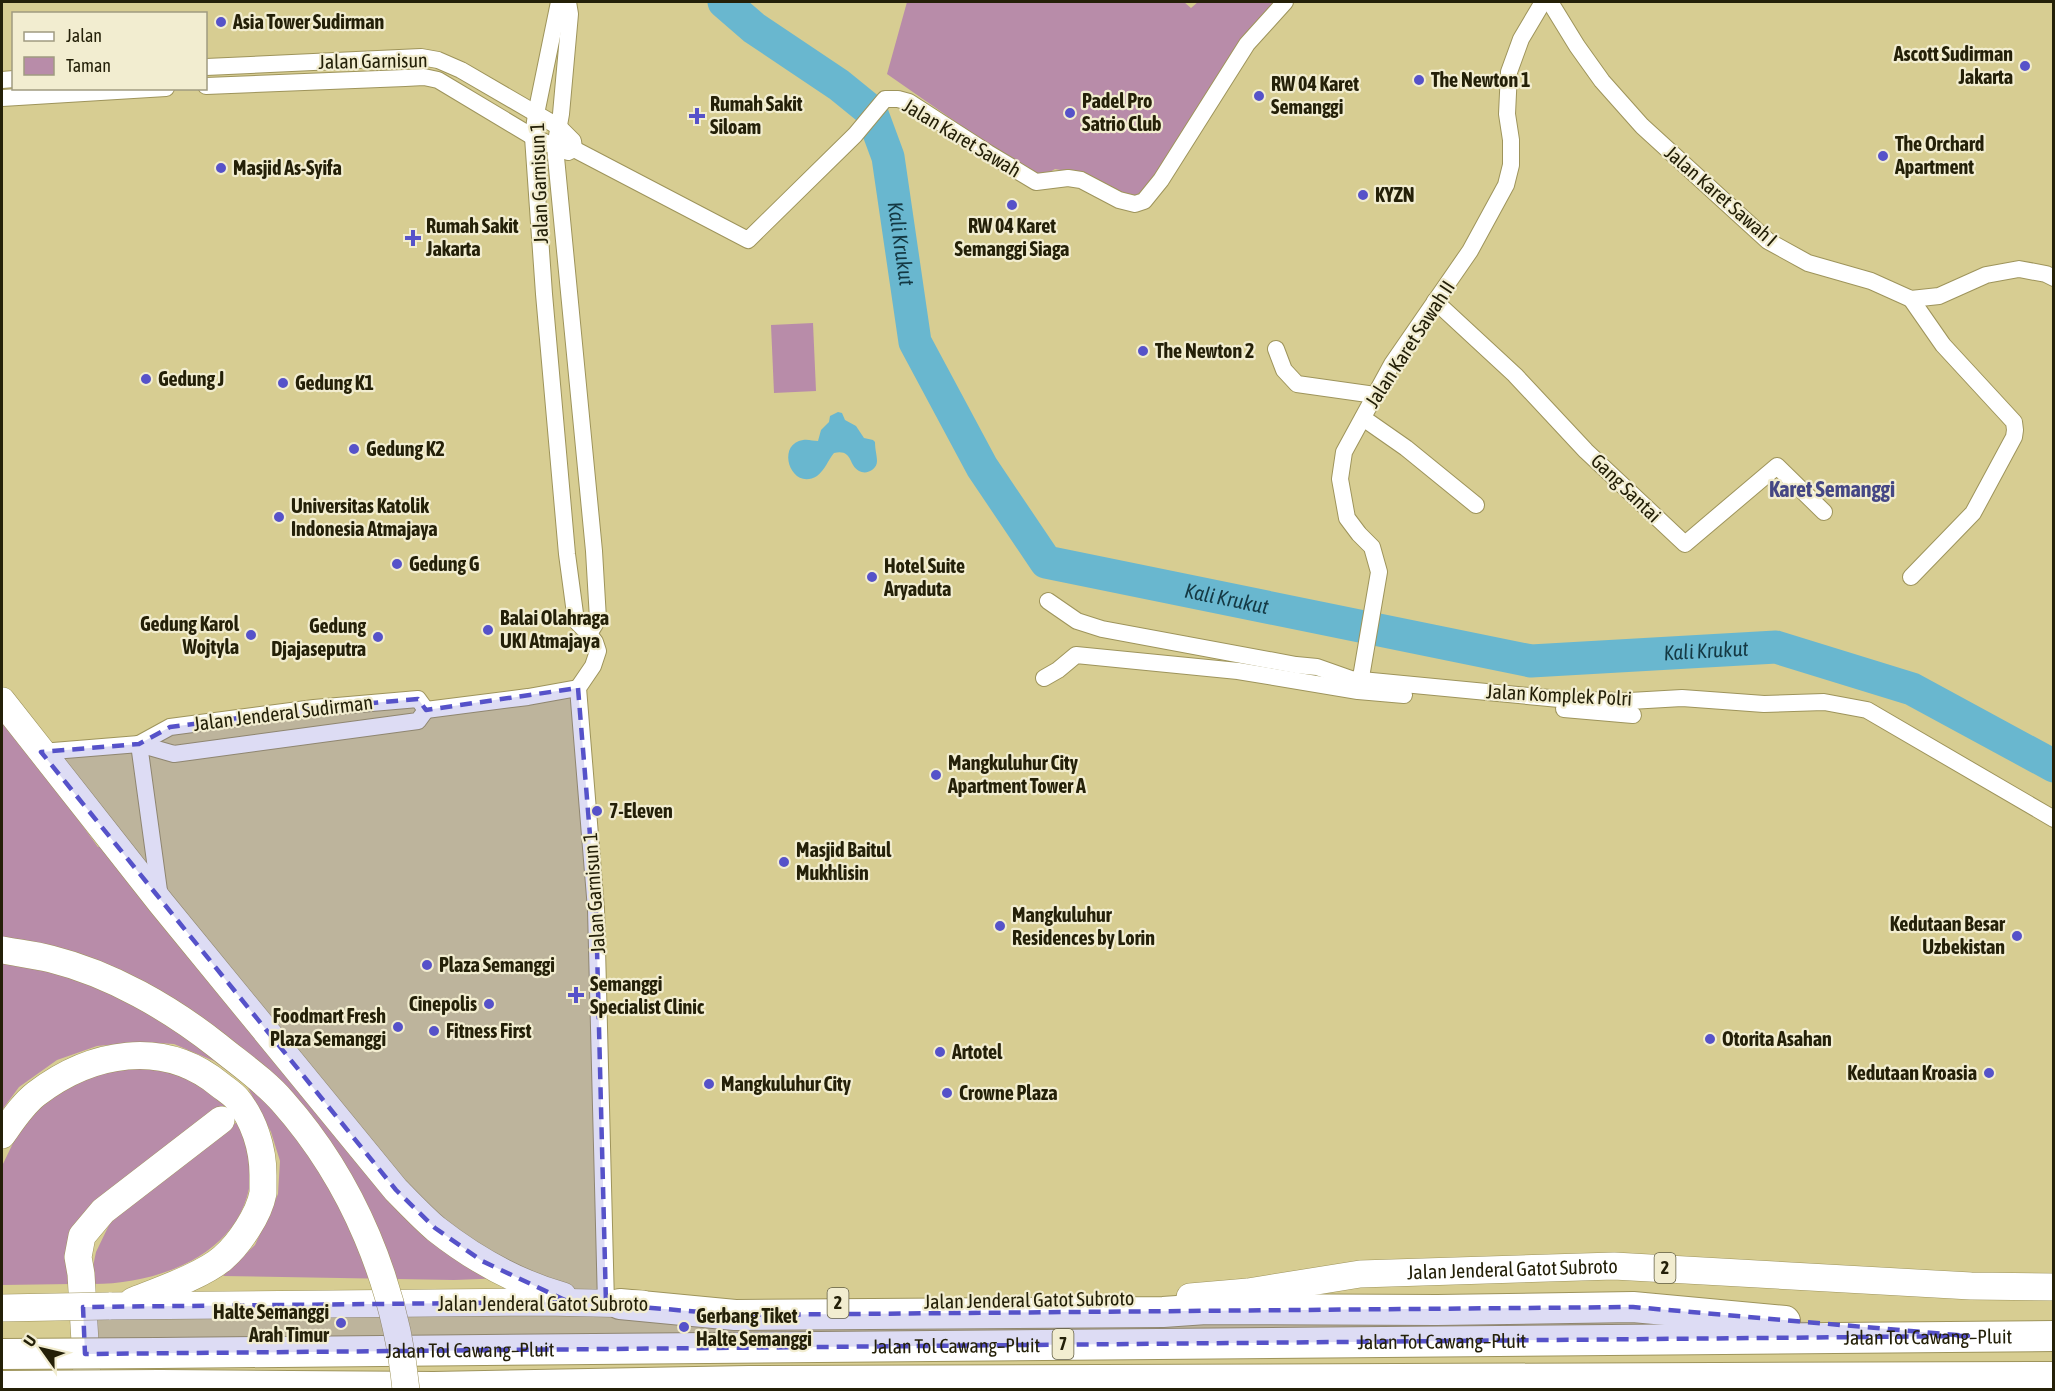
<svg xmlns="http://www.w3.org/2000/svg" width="2055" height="1391" viewBox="0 0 2055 1391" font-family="'Asap Condensed',sans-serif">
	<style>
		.green { fill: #b88ca9 }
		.water { fill: #69b7cf }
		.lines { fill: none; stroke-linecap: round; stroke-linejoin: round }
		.river { stroke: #69b7cf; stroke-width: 33 }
		.minor-casing { stroke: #9e945b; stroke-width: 18 }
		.trunk-casing { stroke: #9e945b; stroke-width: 28 }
		.motorway-casing { stroke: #9e945b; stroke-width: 32 }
		.minor { stroke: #fff; stroke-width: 16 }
		.trunk { stroke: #fff; stroke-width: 27 }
		.motorway { stroke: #fff; stroke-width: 30 }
		.trunk-bridge-casing { stroke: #9e945b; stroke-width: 28; stroke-linecap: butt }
		.motorway-bridge-casing { stroke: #9e945b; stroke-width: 32; stroke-linecap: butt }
		.trunk-bridge { stroke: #fff; stroke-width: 27 }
		.motorway-bridge { stroke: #fff; stroke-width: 30 }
		.marked { fill: #5652c9; fill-opacity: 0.2; stroke: #5652c9; stroke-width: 4.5; stroke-dasharray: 12 8; stroke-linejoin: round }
		.poi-dot { fill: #5652c9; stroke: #f2edd0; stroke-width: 2 }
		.labels { text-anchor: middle; stroke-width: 4.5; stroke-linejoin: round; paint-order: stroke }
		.shield { fill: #f2edd0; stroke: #625e44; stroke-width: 1.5 }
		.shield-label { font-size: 18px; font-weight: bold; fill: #242008 }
		.poi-label { font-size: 20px; font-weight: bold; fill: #242008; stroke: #f2edd0; text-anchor: start }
		.street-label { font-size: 20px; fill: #242008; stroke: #f2edd0 }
		.water-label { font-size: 21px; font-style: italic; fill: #143944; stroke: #f2edd0 }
		.quarter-label { font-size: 22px; font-weight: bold; fill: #454784; stroke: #f2edd0 }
	</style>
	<rect width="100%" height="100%" fill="#d7cd92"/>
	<g class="green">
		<polygon points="907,2 1184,2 1191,8 1198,2 1274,2 1239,43 1143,197 1131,196 1083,174 1055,169 1043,176 999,152 887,74"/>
		<polygon points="813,323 816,391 774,393 771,325"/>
		<polygon points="2,715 98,847 111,840 396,1190 505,1278 454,1280 223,1276 255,1245 278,1194 280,1161 271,1132 247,1086 214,1061 174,1044 141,1042 97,1046 57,1060 19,1087 2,1110"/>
		<polygon points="165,1067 206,1086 226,1105 144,1166 93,1210 71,1284 2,1285 2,1166 15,1139 33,1107 96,1068"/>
		<path d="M 237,1122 C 241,1131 248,1142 250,1152 C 262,1243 171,1284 93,1284 L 92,1271 L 96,1252 L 110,1223 L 150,1189 Z"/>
	</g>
	<path class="water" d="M 838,412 L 842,413 L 845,420 L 856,426 L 864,438 L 873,440 L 875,442 C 875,450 877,455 877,461 C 877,470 866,475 859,471 C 848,465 853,449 834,453 C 828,460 825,470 817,476 C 791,492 775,444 803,440 C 808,439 813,441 818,441 L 821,430 L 829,422 L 830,416 Z"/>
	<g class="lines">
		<path class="river" id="s1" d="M 724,2 L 754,28 L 839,85 L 871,111 L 888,157 L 915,342 L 982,467 L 1046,562 L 1531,661 L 1776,647 L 1912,689 L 2054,766"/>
		<defs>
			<g id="minor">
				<polyline points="559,2 536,114 533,137 544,294 567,554 576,621 589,634 595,642 598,651 593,666 578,688 596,909 606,1304"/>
				<polyline points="568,2 570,14 561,114 555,147 594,551 598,619 589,634"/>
				<polyline points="1550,2 1577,46 1602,81 1642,126 1768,241 1808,263 1871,281 1911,299 1939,296 1986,275 2019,269 2046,274 2054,278"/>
				<polyline points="206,67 421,57 438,60 461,70 559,127 573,141 574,149"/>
				<polyline points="2,80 14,79"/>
				<polyline points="206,86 405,78 424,77 438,80 533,137 568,152 574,149 748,240 855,135 885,99 898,99 909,102 988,153 1036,182 1068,178 1081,180 1119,200 1135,204 1144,201 1161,180 1247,44 1285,2"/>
				<polyline points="2,98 166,88"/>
				<polyline points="1911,299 1943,345 2014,422 2015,430 2014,437 1973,513 1911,577"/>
				<polyline points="1435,301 1515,375 1586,451 1685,544 1777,466 1824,512"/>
				<polyline points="1276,349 1284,370 1297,384 1375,395"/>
				<polyline points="1363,418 1406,448 1476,505"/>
				<polyline points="1048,601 1077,621 1102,629 1296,665 1317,667 1351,679 1570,700 1630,701 1682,698 1764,704 1824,702 1867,710 2054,819"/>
				<polyline points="1044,678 1058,670 1076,655 1238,671 1358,691 1404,695"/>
				<polyline points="1359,689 1379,572 1372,547 1359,534 1347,518 1340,479 1344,452 1392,364 1470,251 1506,185 1511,165 1511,140 1507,114 1509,72 1521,39 1543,2"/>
				<polyline points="1564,709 1633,715"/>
				<polyline points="426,710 528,697 578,688"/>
				<polyline points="139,744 170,727 314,708 418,699 426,710"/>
				<polyline points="139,744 160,898"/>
				<polyline points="41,752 139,744 174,754 418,721 426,710"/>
			</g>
			<g id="trunk">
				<path d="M 2,701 L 161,903 L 396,1190 C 409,1203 422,1217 436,1229 C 473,1258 517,1283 563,1296"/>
				<path d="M 2,1135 C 12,1121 22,1105 36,1094 C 91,1052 163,1038 220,1085 C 225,1089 233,1094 237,1099 C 254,1120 263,1148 263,1175 C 263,1181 263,1187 263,1193 C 259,1215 239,1244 223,1258 C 204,1275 158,1291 133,1301"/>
				<path id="s2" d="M 1190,1297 L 1248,1292 L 1360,1274 L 1614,1266 L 1971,1286 L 2054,1287"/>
				<polyline points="109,1306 544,1302 642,1304"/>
				<polyline points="87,1376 81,1274 78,1257 82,1236 103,1211 221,1120"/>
			</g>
			<g id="motorway">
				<polyline points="620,1304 735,1315 1163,1312 1206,1309 1437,1310 1633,1307 1785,1321"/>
				<path id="s3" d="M 158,1353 L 2054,1336"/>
				<polyline points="160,1385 434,1387 749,1381 2054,1377"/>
			</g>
		</defs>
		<use href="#minor" class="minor-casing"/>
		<use href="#trunk" class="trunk-casing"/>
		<use href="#motorway" class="motorway-casing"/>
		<use href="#minor" class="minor"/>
		<use href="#trunk" class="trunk"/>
		<use href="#motorway" class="motorway"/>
		<defs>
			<g id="trunk-bridge">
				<path d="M 2,950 C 18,953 35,955 51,959 C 111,974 170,1008 218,1046 C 240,1064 265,1081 283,1102 C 353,1181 396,1285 406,1390"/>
				<polyline points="2,1308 109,1306"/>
			</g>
			<g id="motorway-bridge">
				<polyline points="2,1354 158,1353"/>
				<polyline points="2,1386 160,1385"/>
			</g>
		</defs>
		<use href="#trunk-bridge" class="trunk-bridge-casing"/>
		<use href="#motorway-bridge" class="motorway-bridge-casing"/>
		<use href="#trunk-bridge" class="trunk-bridge"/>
		<use href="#motorway-bridge" class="motorway-bridge"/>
	</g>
	<path class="marked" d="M 578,688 L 596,909 L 606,1304 L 735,1315 L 1633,1307 L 1968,1336 L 85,1354 L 83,1307 L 569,1302 L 482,1261 L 435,1228 L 396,1190 L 41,752 L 139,744 L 170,727 L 314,708 L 418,699 L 426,710 Z"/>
	<g class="poi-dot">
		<circle cx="221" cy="22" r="6"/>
		<circle cx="2025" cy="66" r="6"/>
		<circle cx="1419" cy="80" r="6"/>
		<circle cx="1259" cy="96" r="6"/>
		<circle cx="1070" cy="113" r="6"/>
		<path d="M694 107h6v6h6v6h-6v6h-6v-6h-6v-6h6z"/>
		<circle cx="1883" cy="156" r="6"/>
		<circle cx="221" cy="168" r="6"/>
		<circle cx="1363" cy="195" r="6"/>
		<circle cx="1012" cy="205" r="6"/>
		<path d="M410 229h6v6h6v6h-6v6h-6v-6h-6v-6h6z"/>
		<circle cx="1143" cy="351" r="6"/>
		<circle cx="146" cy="379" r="6"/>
		<circle cx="283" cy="383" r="6"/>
		<circle cx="354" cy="449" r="6"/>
		<circle cx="279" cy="517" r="6"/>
		<circle cx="397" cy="564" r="6"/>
		<circle cx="872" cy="577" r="6"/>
		<circle cx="488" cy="630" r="6"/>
		<circle cx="251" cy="635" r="6"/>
		<circle cx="378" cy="637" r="6"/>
		<circle cx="936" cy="775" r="6"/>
		<circle cx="597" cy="811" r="6"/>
		<circle cx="784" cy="862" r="6"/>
		<circle cx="1000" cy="926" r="6"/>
		<circle cx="2017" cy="936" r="6"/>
		<circle cx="427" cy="965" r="6"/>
		<path d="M573 986h6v6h6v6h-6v6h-6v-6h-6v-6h6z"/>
		<circle cx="489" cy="1004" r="6"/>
		<circle cx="398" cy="1027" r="6"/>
		<circle cx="434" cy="1031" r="6"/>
		<circle cx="1710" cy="1039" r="6"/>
		<circle cx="940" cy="1052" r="6"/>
		<circle cx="1989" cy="1073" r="6"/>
		<circle cx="709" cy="1084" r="6"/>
		<circle cx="947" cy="1093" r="6"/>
		<circle cx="341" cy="1323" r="6"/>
		<circle cx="684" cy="1327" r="6"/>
	</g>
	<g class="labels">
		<g class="shield">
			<rect x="1654.5" y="1253" width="21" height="30" rx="4.5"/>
			<rect x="827.5" y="1288" width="21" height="30" rx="4.5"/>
			<rect x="1052.5" y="1329" width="21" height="30" rx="4.5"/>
		</g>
		<g class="shield-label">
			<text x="1665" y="1274">2</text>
			<text x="838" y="1309">2</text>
			<text x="1063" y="1350">7</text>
		</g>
		<g class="poi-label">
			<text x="233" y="29">Asia Tower Sudirman</text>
			<text x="2013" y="61" text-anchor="end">Ascott Sudirman<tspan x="2013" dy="23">Jakarta</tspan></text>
			<text x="1431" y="87">The Newton 1</text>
			<text x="1271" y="91">RW 04 Karet<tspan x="1271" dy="23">Semanggi</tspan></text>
			<text x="1082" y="108">Padel Pro<tspan x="1082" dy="23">Satrio Club</tspan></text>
			<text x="710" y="111">Rumah Sakit<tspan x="710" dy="23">Siloam</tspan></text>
			<text x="1895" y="151">The Orchard<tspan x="1895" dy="23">Apartment</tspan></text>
			<text x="233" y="175">Masjid As-Syifa</text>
			<text x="1375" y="202">KYZN</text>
			<text x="426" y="233">Rumah Sakit<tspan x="426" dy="23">Jakarta</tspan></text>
			<text x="1012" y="233" text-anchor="middle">RW 04 Karet<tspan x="1012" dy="23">Semanggi Siaga</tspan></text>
			<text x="1155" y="358">The Newton 2</text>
			<text x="158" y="386">Gedung J</text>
			<text x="295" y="390">Gedung K1</text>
			<text x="366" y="456">Gedung K2</text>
			<text x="291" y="513">Universitas Katolik<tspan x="291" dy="23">Indonesia Atmajaya</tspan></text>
			<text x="409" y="571">Gedung G</text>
			<text x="884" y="573">Hotel Suite<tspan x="884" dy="23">Aryaduta</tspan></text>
			<text x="500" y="625">Balai Olahraga<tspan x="500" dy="23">UKI Atmajaya</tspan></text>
			<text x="239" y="631" text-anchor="end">Gedung Karol<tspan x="239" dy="23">Wojtyla</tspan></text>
			<text x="366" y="633" text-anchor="end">Gedung<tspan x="366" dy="23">Djajaseputra</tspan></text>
			<text x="948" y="770">Mangkuluhur City<tspan x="948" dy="23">Apartment Tower A</tspan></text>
			<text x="609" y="818">7-Eleven</text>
			<text x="796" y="857">Masjid Baitul<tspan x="796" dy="23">Mukhlisin</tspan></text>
			<text x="1012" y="922">Mangkuluhur<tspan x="1012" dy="23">Residences by Lorin</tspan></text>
			<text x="2005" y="931" text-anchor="end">Kedutaan Besar<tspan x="2005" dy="23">Uzbekistan</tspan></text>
			<text x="439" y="972">Plaza Semanggi</text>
			<text x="590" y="991">Semanggi<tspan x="590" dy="23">Specialist Clinic</tspan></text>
			<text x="477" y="1011" text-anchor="end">Cinepolis</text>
			<text x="386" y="1023" text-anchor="end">Foodmart Fresh<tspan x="386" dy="23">Plaza Semanggi</tspan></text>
			<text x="446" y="1038">Fitness First</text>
			<text x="1722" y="1046">Otorita Asahan</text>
			<text x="952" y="1059">Artotel</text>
			<text x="1977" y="1080" text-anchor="end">Kedutaan Kroasia</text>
			<text x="721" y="1091">Mangkuluhur City</text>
			<text x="959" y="1100">Crowne Plaza</text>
			<text x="329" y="1319" text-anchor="end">Halte Semanggi<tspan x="329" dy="23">Arah Timur</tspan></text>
			<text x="696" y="1323">Gerbang Tiket<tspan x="696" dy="23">Halte Semanggi</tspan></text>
		</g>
		<g class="street-label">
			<text transform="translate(373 61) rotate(-1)" y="7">Jalan Garnisun</text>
			<text transform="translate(962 138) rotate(31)" y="7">Jalan Karet Sawah</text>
			<text transform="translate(539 183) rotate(-92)" y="7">Jalan Garnisun 1</text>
			<text transform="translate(1721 196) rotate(41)" y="7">Jalan Karet Sawah I</text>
			<text transform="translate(1410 344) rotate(-57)" y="7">Jalan Karet Sawah II</text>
			<text transform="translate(1626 488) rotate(44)" y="7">Gang Santai</text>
			<text transform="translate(1559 695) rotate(3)" y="7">Jalan Komplek Polri</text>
			<text transform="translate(283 713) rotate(-7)" y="7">Jalan Jenderal Sudirman</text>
			<text transform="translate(594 893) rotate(-94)" y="7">Jalan Garnisun 1</text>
			<text dy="7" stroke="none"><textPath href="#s2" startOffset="324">Jalan Jenderal Gatot Subroto</textPath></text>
			<text transform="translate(1029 1300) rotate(-1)" y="7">Jalan Jenderal Gatot Subroto</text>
			<text x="543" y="1311">Jalan Jenderal Gatot Subroto</text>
			<text dy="7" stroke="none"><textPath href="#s3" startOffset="1770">Jalan Tol Cawang–Pluit</textPath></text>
			<text dy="7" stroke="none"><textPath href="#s3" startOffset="1284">Jalan Tol Cawang–Pluit</textPath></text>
			<text dy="7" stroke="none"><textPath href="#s3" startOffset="798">Jalan Tol Cawang–Pluit</textPath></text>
			<text dy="7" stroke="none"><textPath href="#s3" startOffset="312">Jalan Tol Cawang–Pluit</textPath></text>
		</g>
		<g class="water-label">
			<text dy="7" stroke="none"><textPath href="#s1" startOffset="320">Kali Krukut</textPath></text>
			<text dy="7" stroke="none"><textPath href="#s1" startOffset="860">Kali Krukut</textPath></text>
			<text dy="7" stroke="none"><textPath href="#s1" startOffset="1346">Kali Krukut</textPath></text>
		</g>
		<g class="quarter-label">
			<text x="1832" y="497">Karet Semanggi</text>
		</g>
	</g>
	<rect width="2055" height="1391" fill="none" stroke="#242008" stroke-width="6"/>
	<rect x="12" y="12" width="195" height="78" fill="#f2edd0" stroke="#a09b80" stroke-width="1.5"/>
	<rect x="24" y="32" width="30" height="9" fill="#ffffff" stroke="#a09b80" stroke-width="1.5"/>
	<text x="66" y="42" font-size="18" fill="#242008">Jalan</text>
	<rect x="24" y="57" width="30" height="18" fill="#b88ca9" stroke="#a09b80" stroke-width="1.5"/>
	<text x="66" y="72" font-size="18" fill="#242008">Taman</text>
	<g transform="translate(42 1349) rotate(304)" stroke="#f2edd0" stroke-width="4.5" paint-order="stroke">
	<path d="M0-4.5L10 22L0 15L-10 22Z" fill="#242008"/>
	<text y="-9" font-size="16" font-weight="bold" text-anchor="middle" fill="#242008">U</text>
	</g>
</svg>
